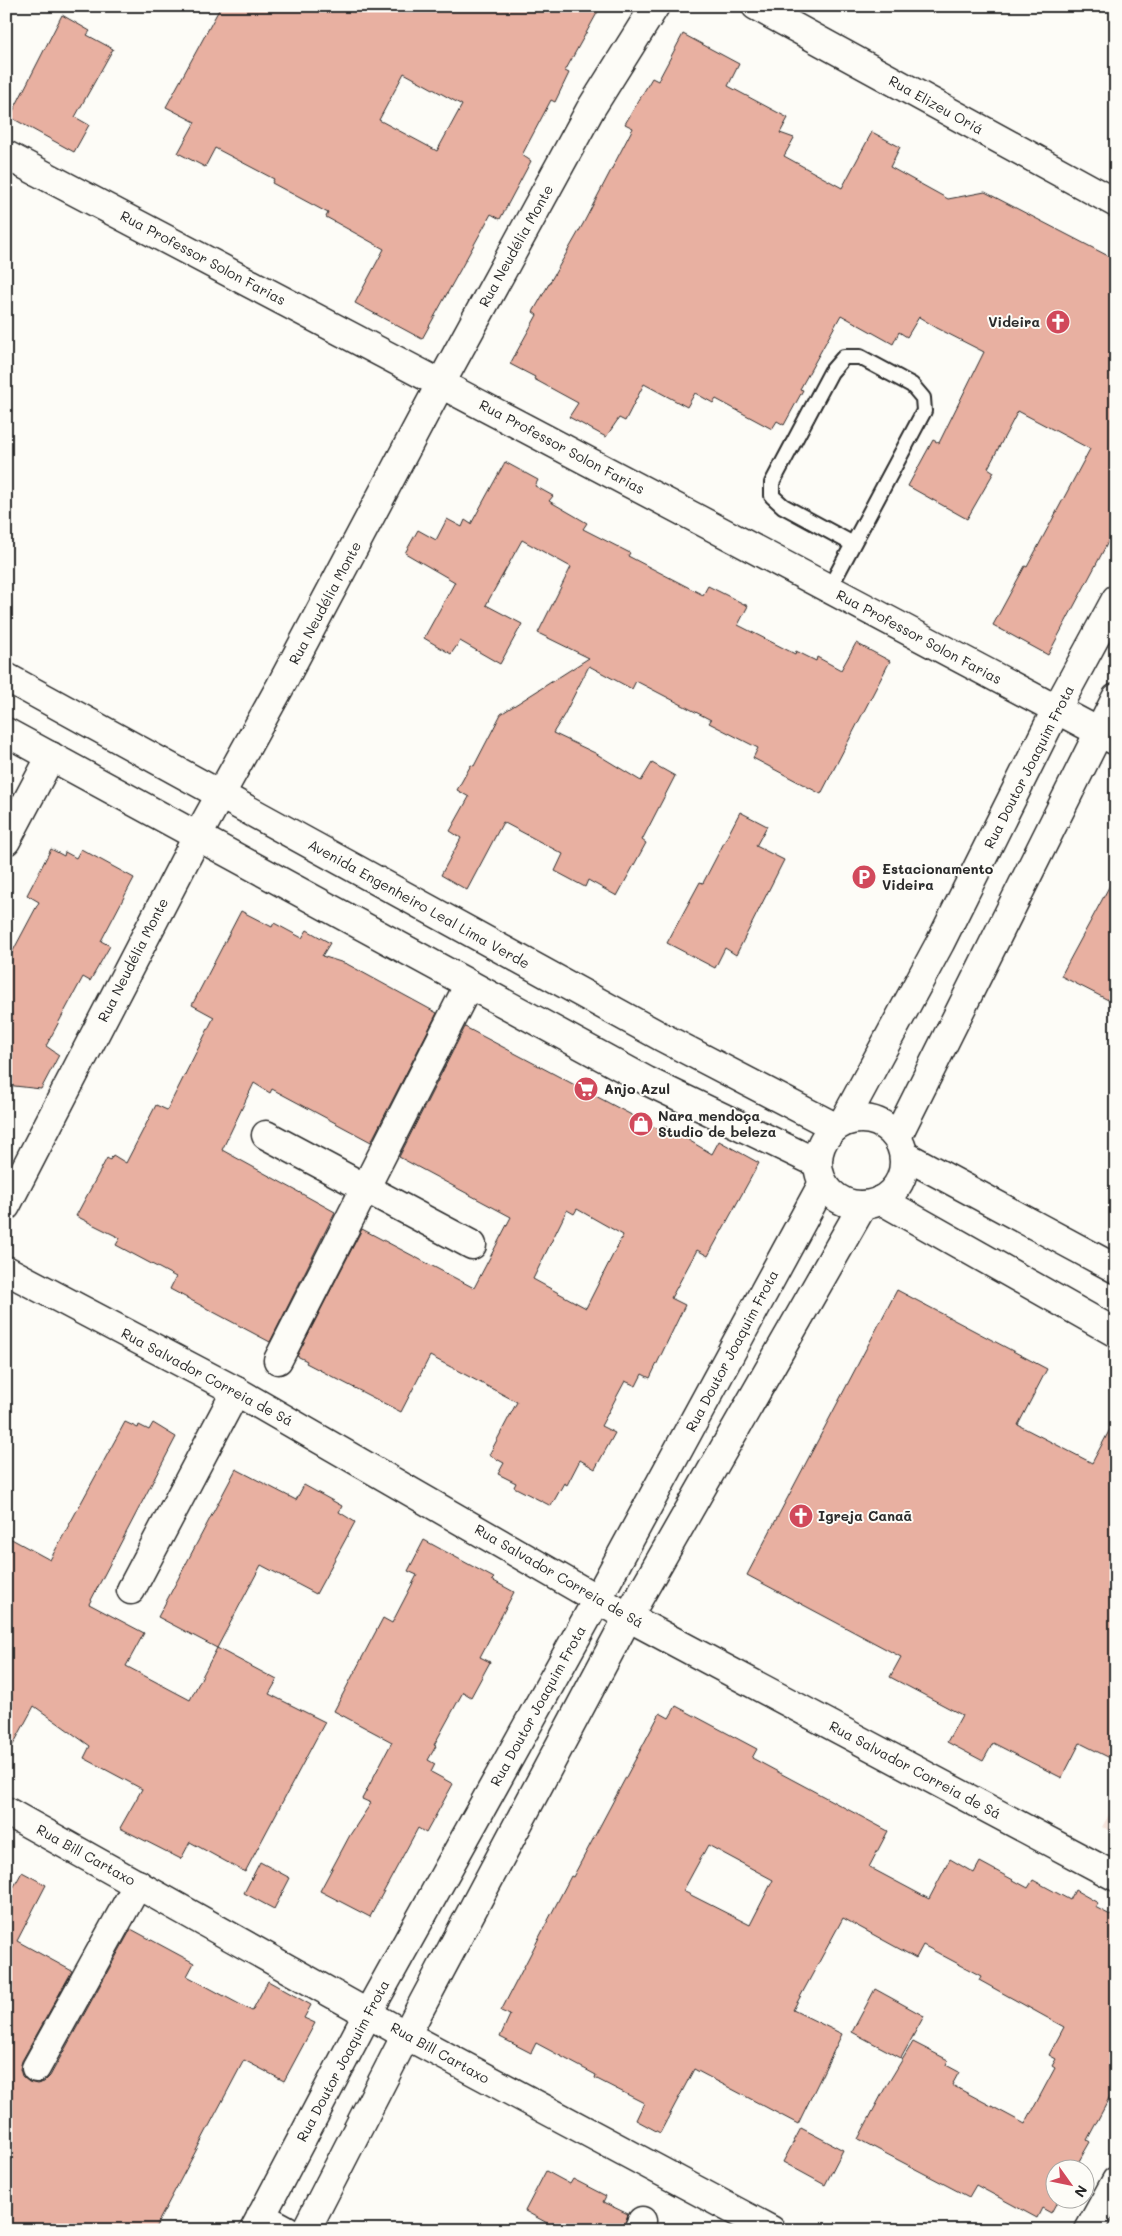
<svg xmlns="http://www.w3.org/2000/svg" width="1122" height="2236" viewBox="0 0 1122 2236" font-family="Mali,sans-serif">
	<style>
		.built { fill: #f7e5dd }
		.building { fill: #e8b0a1; stroke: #2b2b2b; fill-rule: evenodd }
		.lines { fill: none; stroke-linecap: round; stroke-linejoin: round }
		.service-casing { stroke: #2b2b2b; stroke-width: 18 }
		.minor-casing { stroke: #2b2b2b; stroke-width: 31 }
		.tertiary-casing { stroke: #2b2b2b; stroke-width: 31 }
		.secondary-casing { stroke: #2b2b2b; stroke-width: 31 }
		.service { stroke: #fdfcf7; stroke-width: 14 }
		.minor { stroke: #fdfcf7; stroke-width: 28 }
		.tertiary { stroke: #fdfcf7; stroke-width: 28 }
		.secondary { stroke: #fdfcf7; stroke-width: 28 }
		.labels { text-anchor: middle; stroke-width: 4; stroke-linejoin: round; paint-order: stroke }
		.street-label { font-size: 14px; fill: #2b2b2b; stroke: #fdfcf7 }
		.poi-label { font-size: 14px; font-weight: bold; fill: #2b2b2b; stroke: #fdfcf7; text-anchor: start }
	</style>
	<rect width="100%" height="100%" fill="#fdfcf7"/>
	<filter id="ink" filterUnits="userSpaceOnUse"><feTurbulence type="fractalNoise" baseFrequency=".02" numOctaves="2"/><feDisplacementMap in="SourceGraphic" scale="10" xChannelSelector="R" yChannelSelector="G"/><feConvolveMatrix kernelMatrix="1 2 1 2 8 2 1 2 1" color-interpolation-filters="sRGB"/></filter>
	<g filter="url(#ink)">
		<polygon class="built" points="1116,1803 1116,1834 1102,1827"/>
		<g class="building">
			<path d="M 221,6 L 601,6 L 565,71 L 569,73 L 555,102 L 551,100 L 522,155 L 531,161 L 500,219 L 491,214 L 422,339 L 355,303 L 384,249 L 326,217 L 328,213 L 272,183 L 274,179 L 215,148 L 205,167 L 178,153 L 195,122 L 166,107 ZM 404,73 L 462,105 L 437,151 L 379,120 Z"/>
			<polygon points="62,15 90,31 87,35 113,49 75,117 89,125 74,152 10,117"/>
			<polygon points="683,34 739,64 728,86 788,118 780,133 794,138 784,156 842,188 872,132 900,147 890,167 948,199 985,192 1116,260 1116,527 1048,655 993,625 1025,566 1027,567 1090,449 1018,411 988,468 994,472 967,519 908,486 933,440 939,443 984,352 937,328 919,317 907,337 899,332 893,344 841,315 800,389 803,390 784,425 777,421 772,429 716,399 713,403 695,393 687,407 644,384 625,421 619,418 606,437 569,417 578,403 534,379 535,377 510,364 537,315 533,312 583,224 633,128 625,124 652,78 658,81"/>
			<polygon points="505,462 538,480 535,486 553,496 549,501 587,523 583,529 630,553 628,556 703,595 708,586 748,606 738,625 795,654 796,651 816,661 817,657 841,670 856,643 890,661 821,794 753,758 758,748 709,723 711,720 636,681 632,689 589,666 564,715 553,733 595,753 641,781 652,763 675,776 642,840 646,843 617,896 588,880 585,887 555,871 563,854 503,822 467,890 441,875 461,838 450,831 469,797 457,790 471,765 474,766 501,714 589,658 538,633 571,567 522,540 486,605 522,624 500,664 460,641 451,654 424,638 455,582 405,553 418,530 436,540 447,519 462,527 465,520 471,524"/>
			<polygon points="740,812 767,826 756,846 784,860 736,955 725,948 715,968 667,943 700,882 703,883"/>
			<polygon points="51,849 64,856 65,852 76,858 81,849 134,878 101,941 110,946 90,981 83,977 46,1046 59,1055 41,1089 6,1085 6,964 39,902 27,895"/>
			<polygon points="1116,874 1116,1004 1061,976"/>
			<polygon points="241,911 272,927 274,923 302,938 307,930 330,943 322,956 347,964 437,1013 371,1142 272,1089 270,1093 254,1083 222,1150 335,1212 270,1342 170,1289 176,1277 116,1245 120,1238 76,1216 107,1158 110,1160 113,1155 126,1163 156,1105 167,1110 214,1017 192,1005"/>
			<path d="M 465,1027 L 660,1130 L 663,1125 L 712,1154 L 719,1141 L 759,1163 L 708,1256 L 697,1250 L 671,1298 L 685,1305 L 650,1378 L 642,1374 L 636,1386 L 625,1381 L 601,1426 L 615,1433 L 595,1469 L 580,1460 L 567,1485 L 564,1483 L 551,1506 L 514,1487 L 516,1483 L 498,1474 L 504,1463 L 489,1455 L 517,1402 L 430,1356 L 401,1412 L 306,1363 L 307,1361 L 297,1356 L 362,1229 L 474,1288 L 511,1217 L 399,1157 ZM 577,1209 L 623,1235 L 586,1308 L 533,1279 L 567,1210 L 574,1214 Z"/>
			<polygon points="897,1290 1047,1369 1018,1425 1092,1463 1116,1418 1116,1761 1080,1743 1062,1778 993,1743 983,1761 947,1742 962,1715 890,1677 901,1657 747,1575"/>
			<polygon points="125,1422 138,1428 139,1425 149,1430 153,1423 176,1437 89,1604 144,1633 126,1666 190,1700 217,1648 277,1680 269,1694 325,1722 245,1872 190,1842 181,1859 120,1828 142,1789 84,1758 90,1746 34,1706 6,1758 6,1536 50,1560"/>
			<polygon points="236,1469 296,1500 304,1485 342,1506 339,1512 355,1522 316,1594 261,1565 217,1648 158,1617"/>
			<polygon points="424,1540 494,1578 492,1580 514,1592 480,1657 490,1662 471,1697 463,1692 434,1745 436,1746 428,1760 435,1764 431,1772 453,1784 426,1833 418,1828 370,1917 320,1891 350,1835 371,1803 362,1799 392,1742 334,1711 383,1618 392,1623 417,1575 408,1571"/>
			<path d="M 676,1706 L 757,1749 L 752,1758 L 888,1831 L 869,1867 L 929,1899 L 950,1859 L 974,1873 L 980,1862 L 1028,1888 L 1033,1880 L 1070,1900 L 1075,1890 L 1098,1903 L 1095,1907 L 1116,1918 L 1116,2086 L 1087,2140 L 1090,2142 L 1075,2168 L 1054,2168 L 1054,2198 L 1059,2198 L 1051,2213 L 1042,2208 L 1037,2218 L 976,2185 L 969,2197 L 858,2139 L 884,2090 L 913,2042 L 948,2060 L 946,2065 L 959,2072 L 952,2085 L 1025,2124 L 1055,2068 L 1052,2066 L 1056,2059 L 1049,2055 L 1064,2027 L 979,1980 L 981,1976 L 923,1945 L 916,1958 L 843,1918 L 793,2010 L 842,2034 L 798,2124 L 694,2069 L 660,2133 L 636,2120 L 644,2103 L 595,2078 L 596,2075 L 536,2043 L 531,2053 L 500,2037 L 510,2015 L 501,2011 L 571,1876 L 573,1877 L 660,1713 L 669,1718 ZM 708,1845 L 773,1880 L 750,1925 L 683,1891 Z"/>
			<polygon points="260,1862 290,1878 274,1909 244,1893"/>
			<polygon points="22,1872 46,1885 17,1941 72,1971 22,2061 20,2069 22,2076 29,2082 37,2084 44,2082 50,2076 131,1929 194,1963 187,1976 252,2011 268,1981 311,2005 304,2018 315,2023 284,2081 244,2060 154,2230 21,2230 6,2222 6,1901"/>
			<polygon points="875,1989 924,2016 901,2058 852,2032"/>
			<polygon points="801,2128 843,2150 825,2185 783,2162"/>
			<polygon points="546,2171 570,2184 573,2179 606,2196 603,2202 628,2214 623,2230 560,2230 525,2211"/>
		</g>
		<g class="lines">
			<defs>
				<polyline id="service" points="829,589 924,411 923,398 912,385 860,357 844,357 831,372 772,483 772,496 783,506 853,544"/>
				<g id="minor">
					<polyline points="756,6 1116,203"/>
					<polyline points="6,155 709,525 1116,741"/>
					<polyline points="6,841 51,756"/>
					<polyline points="266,1135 472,1245"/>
					<polyline points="6,1206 197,837 280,687 441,383 590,110 655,6"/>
					<polyline points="6,1270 236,1391 628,1617 1116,1877"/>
					<polyline points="278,1360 469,984"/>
					<polyline points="131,1590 236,1391"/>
					<polyline points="6,1811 406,2035 771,2230"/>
					<polyline points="36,2068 138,1884"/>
					<polyline points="261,2216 287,2230"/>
					<polyline points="638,2230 642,2221"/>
					<polyline points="1089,2230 1116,2181"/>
				</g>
				<g id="tertiary">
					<polyline points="254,2230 368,2013 598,1598 823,1183"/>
					<polyline points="306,2230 406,2035 628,1617 863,1205"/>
				</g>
				<g id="secondary">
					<polyline points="6,677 660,1036 835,1127"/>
					<polyline points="6,732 647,1081 817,1163"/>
					<circle cx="861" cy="1162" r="43"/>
					<polyline points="844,1121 940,943 1056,710 1116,599"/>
					<polyline points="897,1137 1116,698"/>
					<polyline points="904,1155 1116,1269"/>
					<polyline points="881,1200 1116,1333"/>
				</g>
			</defs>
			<use href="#service" class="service-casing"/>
			<use href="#minor" class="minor-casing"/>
			<use href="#tertiary" class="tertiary-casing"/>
			<use href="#secondary" class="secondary-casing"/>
			<use href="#service" class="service"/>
			<use href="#minor" class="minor"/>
			<use href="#tertiary" class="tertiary"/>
			<use href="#secondary" class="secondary"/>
		</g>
	</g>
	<defs>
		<symbol id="church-disc" viewBox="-11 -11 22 22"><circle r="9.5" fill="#d1495b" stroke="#fdfcf7"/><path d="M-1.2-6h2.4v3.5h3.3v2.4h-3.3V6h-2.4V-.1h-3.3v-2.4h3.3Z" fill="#fff"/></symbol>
		<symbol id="parking-disc" viewBox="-11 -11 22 22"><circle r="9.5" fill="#d1495b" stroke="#fdfcf7"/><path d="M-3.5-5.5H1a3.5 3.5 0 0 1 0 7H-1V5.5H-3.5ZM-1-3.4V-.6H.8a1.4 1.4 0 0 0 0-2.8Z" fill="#fff"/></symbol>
		<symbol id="supermarket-disc" viewBox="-11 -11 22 22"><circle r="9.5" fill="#d1495b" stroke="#fdfcf7"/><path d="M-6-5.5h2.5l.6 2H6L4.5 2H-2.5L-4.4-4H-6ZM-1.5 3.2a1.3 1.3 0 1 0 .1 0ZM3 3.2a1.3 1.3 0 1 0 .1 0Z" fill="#fff"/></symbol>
		<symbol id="shop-disc" viewBox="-11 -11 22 22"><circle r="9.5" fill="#d1495b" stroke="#fdfcf7"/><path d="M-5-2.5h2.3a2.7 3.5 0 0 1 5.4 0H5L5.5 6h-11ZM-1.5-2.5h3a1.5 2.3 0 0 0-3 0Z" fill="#fff"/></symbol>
	</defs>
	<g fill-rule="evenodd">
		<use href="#church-disc" x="1044" y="308" width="28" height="28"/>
		<use href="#parking-disc" x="850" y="863" width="28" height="28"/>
		<use href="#supermarket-disc" x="572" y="1075" width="28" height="28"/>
		<use href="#shop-disc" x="627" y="1110" width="28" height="28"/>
		<use href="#church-disc" x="787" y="1502" width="28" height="28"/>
	</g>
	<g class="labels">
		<g class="street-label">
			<text transform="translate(936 105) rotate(29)" y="5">Rua Elizeu Oriá</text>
			<text transform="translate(516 246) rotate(-61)" y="5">Rua Neudélia Monte</text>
			<text transform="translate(203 258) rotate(28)" y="5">Rua Professor Solon Farias</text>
			<text transform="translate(562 447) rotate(28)" y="5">Rua Professor Solon Farias</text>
			<text transform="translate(325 603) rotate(-62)" y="5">Rua Neudélia Monte</text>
			<text transform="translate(919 637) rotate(28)" y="5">Rua Professor Solon Farias</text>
			<text transform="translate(1029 767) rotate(-63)" y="5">Rua Doutor Joaquim Frota</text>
			<text transform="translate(419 904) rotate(29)" y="5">Avenida Engenheiro Leal Lima Verde</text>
			<text transform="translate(133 960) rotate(-63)" y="5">Rua Neudélia Monte</text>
			<text transform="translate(732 1351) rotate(-62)" y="5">Rua Doutor Joaquim Frota</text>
			<text transform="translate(207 1377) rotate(28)" y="5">Rua Salvador Correia de Sá</text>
			<text transform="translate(559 1576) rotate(30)" y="5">Rua Salvador Correia de Sá</text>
			<text transform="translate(538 1706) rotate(-61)" y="5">Rua Doutor Joaquim Frota</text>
			<text transform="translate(915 1770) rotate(28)" y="5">Rua Salvador Correia de Sá</text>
			<text transform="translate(86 1855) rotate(29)" y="5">Rua Bill Cartaxo</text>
			<text transform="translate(440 2053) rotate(29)" y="5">Rua Bill Cartaxo</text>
			<text transform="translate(343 2061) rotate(-62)" y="5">Rua Doutor Joaquim Frota</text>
		</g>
		<g class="poi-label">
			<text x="1040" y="327" text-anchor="end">Videira</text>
			<text x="882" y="874">Estacionamento<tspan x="882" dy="16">Videira</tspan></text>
			<text x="604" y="1094">Anjo Azul</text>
			<text x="658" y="1121">Nara mendoça<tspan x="658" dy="16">Studio de beleza</tspan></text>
			<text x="818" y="1521">Igreja Canaã</text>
		</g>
	</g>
	<rect width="1122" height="2236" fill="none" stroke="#fdfcf7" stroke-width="25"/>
	<rect x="12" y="12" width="1097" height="2211" fill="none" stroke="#2b2b2b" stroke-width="2" filter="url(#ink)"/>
	<g transform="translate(1070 2184) rotate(123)"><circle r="24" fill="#fdfcf7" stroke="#a9a8a5"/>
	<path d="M0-4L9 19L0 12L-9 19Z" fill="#d1495b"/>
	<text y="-8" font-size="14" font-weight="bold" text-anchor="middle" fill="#2b2b2b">N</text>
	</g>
</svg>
